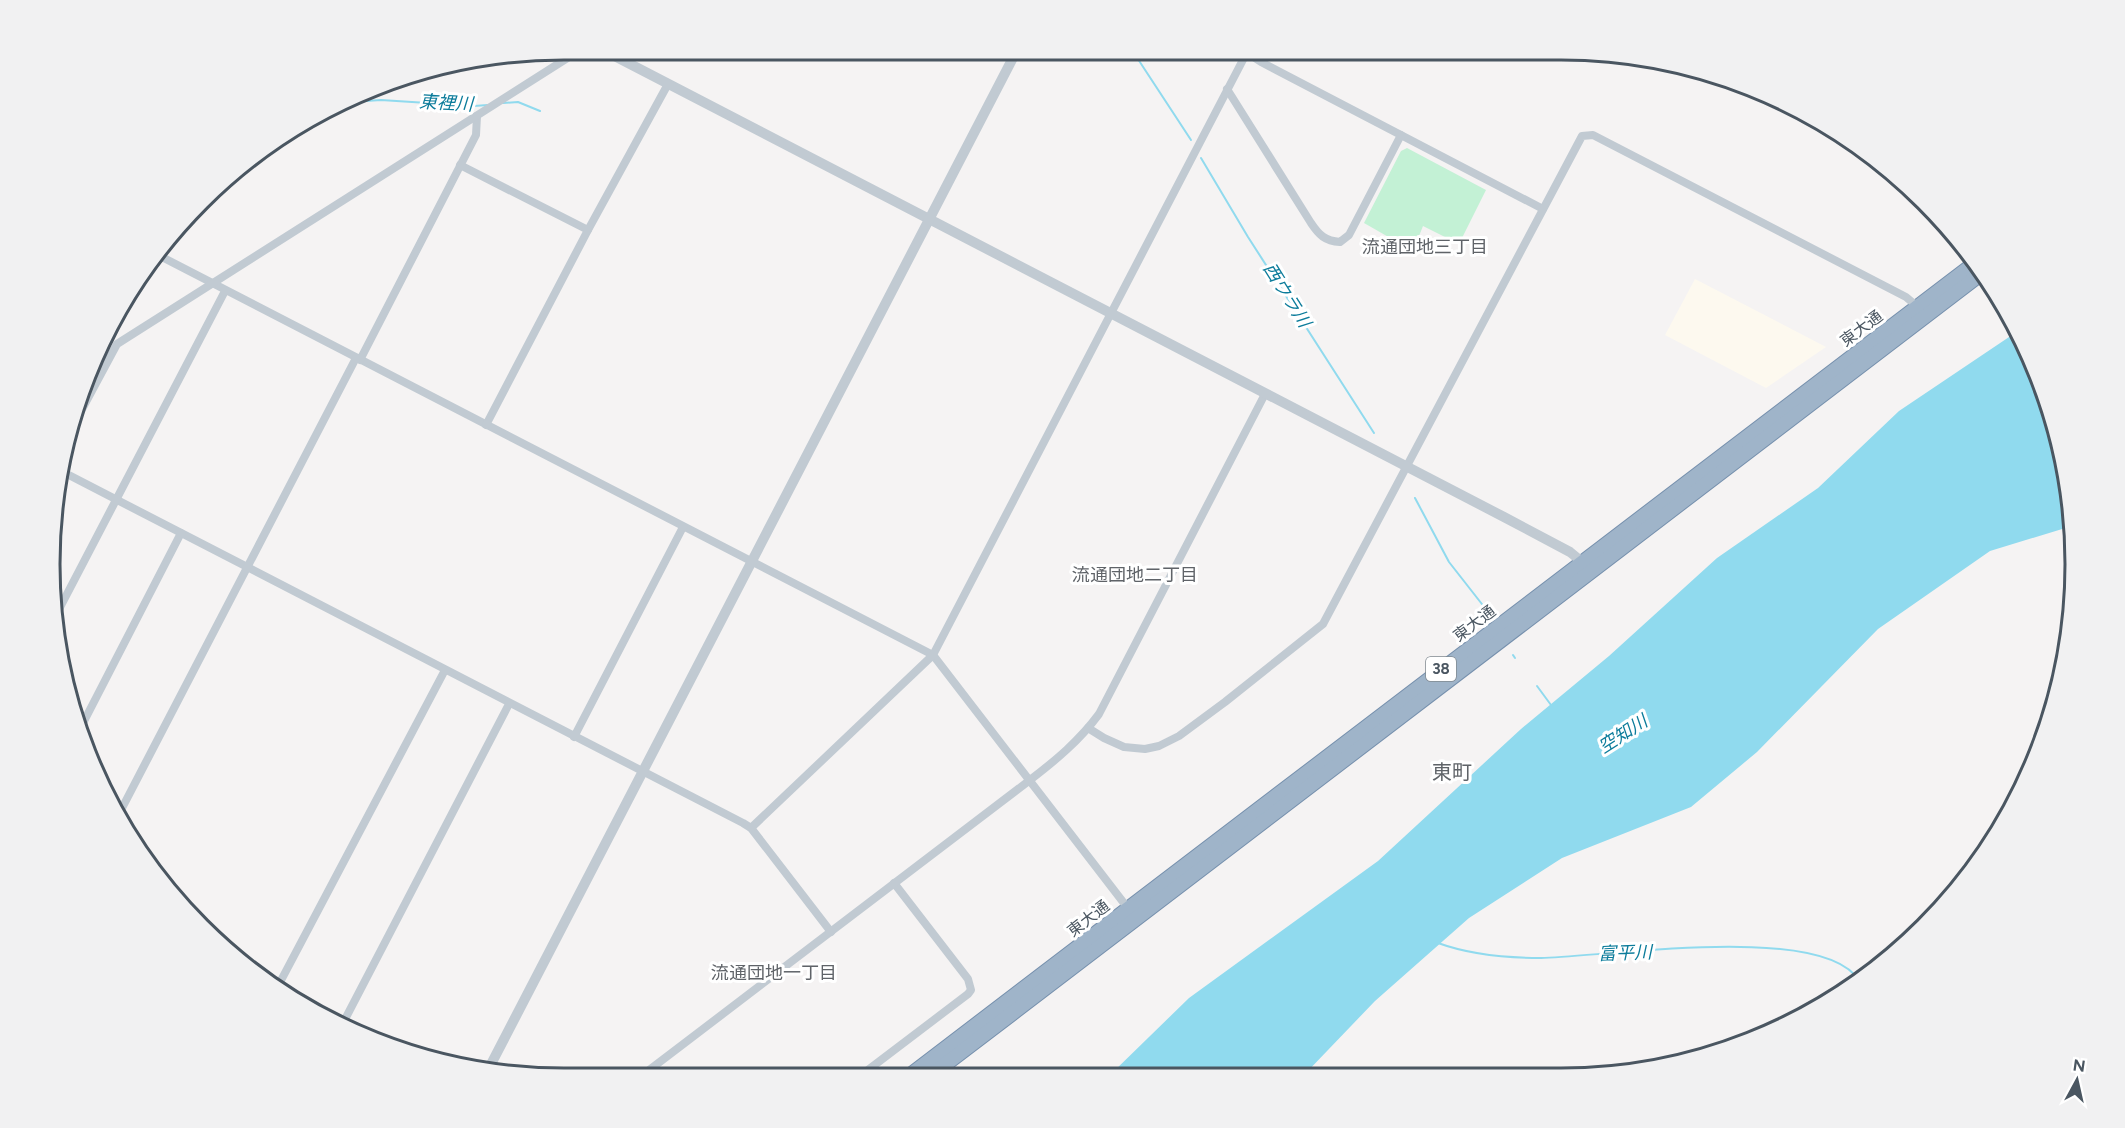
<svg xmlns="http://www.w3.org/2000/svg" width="2125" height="1128" viewBox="0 0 2125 1128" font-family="Figtree,'Noto Sans JP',sans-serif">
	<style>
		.commercial { fill: #fdf9ef }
		.green { fill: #c3f1d5 }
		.water { fill: #90daee }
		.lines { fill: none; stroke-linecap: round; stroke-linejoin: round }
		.stream { stroke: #90daee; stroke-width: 2 }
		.trunk-casing { stroke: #7690ad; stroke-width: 16 }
		.minor { stroke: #c1cad2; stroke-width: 8 }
		.tertiary { stroke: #c1cad2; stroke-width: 10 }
		.trunk { stroke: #9fb4c9; stroke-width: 14 }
		.labels { text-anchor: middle; stroke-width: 6; stroke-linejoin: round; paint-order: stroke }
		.shield { fill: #fff; stroke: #808990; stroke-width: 1.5 }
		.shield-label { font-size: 15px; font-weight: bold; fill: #4a5661 }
		.street-label { font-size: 16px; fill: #4a5661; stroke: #fff }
		.water-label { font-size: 18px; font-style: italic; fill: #0c7c9b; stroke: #fff }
		.neighbourhood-label { font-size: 18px; fill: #5f6368; stroke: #fff }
		.quarter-label { font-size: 20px; fill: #5f6368; stroke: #fff }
		.rim { fill: none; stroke: #4a5661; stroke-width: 3 }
	</style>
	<rect width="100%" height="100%" fill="#f5f3f3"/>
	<polygon class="commercial" points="1695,279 1826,347 1766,388 1665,335"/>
	<polygon class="green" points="1407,148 1486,190 1459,244 1423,226 1413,251 1364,223 1401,151"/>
	<polygon class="water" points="2018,331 2048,399 2071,497 2072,526 1990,551 1878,629 1757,752 1691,807 1562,858 1469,918 1375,1001 1304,1075 1109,1076 1189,998 1378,861 1521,729 1609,656 1717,558 1818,488 1899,411"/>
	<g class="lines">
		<g class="stream">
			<polyline points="1132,50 1191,140"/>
			<polyline points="351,102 381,100 474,106 488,105"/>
			<polyline points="503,103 518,102 540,111"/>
			<polyline points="1201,158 1248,237 1374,433"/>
			<polyline points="163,254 169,243"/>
			<polyline points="133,284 156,267 160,259"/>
			<polyline points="1415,498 1449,562 1485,608"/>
			<polyline points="1513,655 1515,658"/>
			<polyline points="1537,686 1551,705"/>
			<path d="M 1438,943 C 1471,955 1506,958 1541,958 C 1603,957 1825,922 1859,981"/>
		</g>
		<defs>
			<g id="trunk">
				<polyline points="909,1076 1975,263"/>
				<polyline points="930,1076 1982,273"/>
			</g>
		</defs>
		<use href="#trunk" class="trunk-casing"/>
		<g class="minor">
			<polyline points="1244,51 1261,62 1543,209"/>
			<path d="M 1227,89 L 1311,223 C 1319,235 1325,241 1340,242 L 1349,235 L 1401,135"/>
			<polyline points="460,165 588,230"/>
			<polyline points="158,255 933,655 1130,911"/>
			<polyline points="360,360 476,135 477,116"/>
			<polyline points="486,425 588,230 668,84"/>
			<polyline points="66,439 117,344 580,50"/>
			<polyline points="63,472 743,823 751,828 831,932"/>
			<polyline points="55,617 225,291"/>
			<polyline points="81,727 181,533"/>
			<polyline points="1088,728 1104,738 1124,747 1145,749 1159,746 1179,736 1225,702 1323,624 1582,136 1593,135 1906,297 1919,308"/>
			<polyline points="574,737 683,527"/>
			<polyline points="120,812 356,358"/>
			<polyline points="751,828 933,655 1246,54"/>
			<polyline points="277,988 445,670"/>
			<polyline points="341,1027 509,704"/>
			<polyline points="650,1070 655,1077"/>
			<polyline points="860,1076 968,994 971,990 968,979 894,883"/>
			<path d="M 640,1077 L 1030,780 C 1056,760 1079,741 1099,714 L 1265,394"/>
		</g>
		<g class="tertiary">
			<polyline points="603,50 1504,517 1570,552 1587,566"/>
			<polyline points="488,1070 1017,50"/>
		</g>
		<use href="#trunk" class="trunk"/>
	</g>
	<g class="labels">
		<rect class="shield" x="1426" y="657" width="30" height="24" rx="4.5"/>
		<g class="shield-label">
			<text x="1441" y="674">38</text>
		</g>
		<g class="street-label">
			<text transform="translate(1861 328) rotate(-37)" y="6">東大通</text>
			<text transform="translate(1474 623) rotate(-37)" y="6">東大通</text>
			<text transform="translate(1088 918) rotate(-38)" y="6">東大通</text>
		</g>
		<g class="water-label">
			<text transform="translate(446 103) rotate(3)" y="6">東裡川</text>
			<text transform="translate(1287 295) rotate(58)" y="6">西ウラ川</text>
			<text transform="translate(1623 734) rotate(-33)" y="6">空知川</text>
			<text transform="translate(1625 953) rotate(-2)" y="6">富平川</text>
		</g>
		<g class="neighbourhood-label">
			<text x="1425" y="253">流通団地三丁目</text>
			<text x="1135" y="581">流通団地二丁目</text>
			<text x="774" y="979">流通団地一丁目</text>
		</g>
		<g class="quarter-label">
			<text x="1452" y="779">東町</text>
		</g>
	</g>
	<path d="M0 0H2125V1128H0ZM564 60H1561A504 504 0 0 1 2065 564V564A504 504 0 0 1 1561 1068H564A504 504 0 0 1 60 564V564A504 504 0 0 1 564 60Z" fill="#f1f1f2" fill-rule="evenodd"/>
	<path class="rim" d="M564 60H1561A504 504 0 0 1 2065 564V564A504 504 0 0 1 1561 1068H564A504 504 0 0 1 60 564V564A504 504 0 0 1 564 60Z"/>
	<g transform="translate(2077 1080) rotate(8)" stroke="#ffffff" stroke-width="4.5" paint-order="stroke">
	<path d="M0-4.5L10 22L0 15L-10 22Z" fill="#4a5661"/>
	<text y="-9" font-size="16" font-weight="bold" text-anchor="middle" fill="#4a5661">N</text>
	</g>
</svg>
